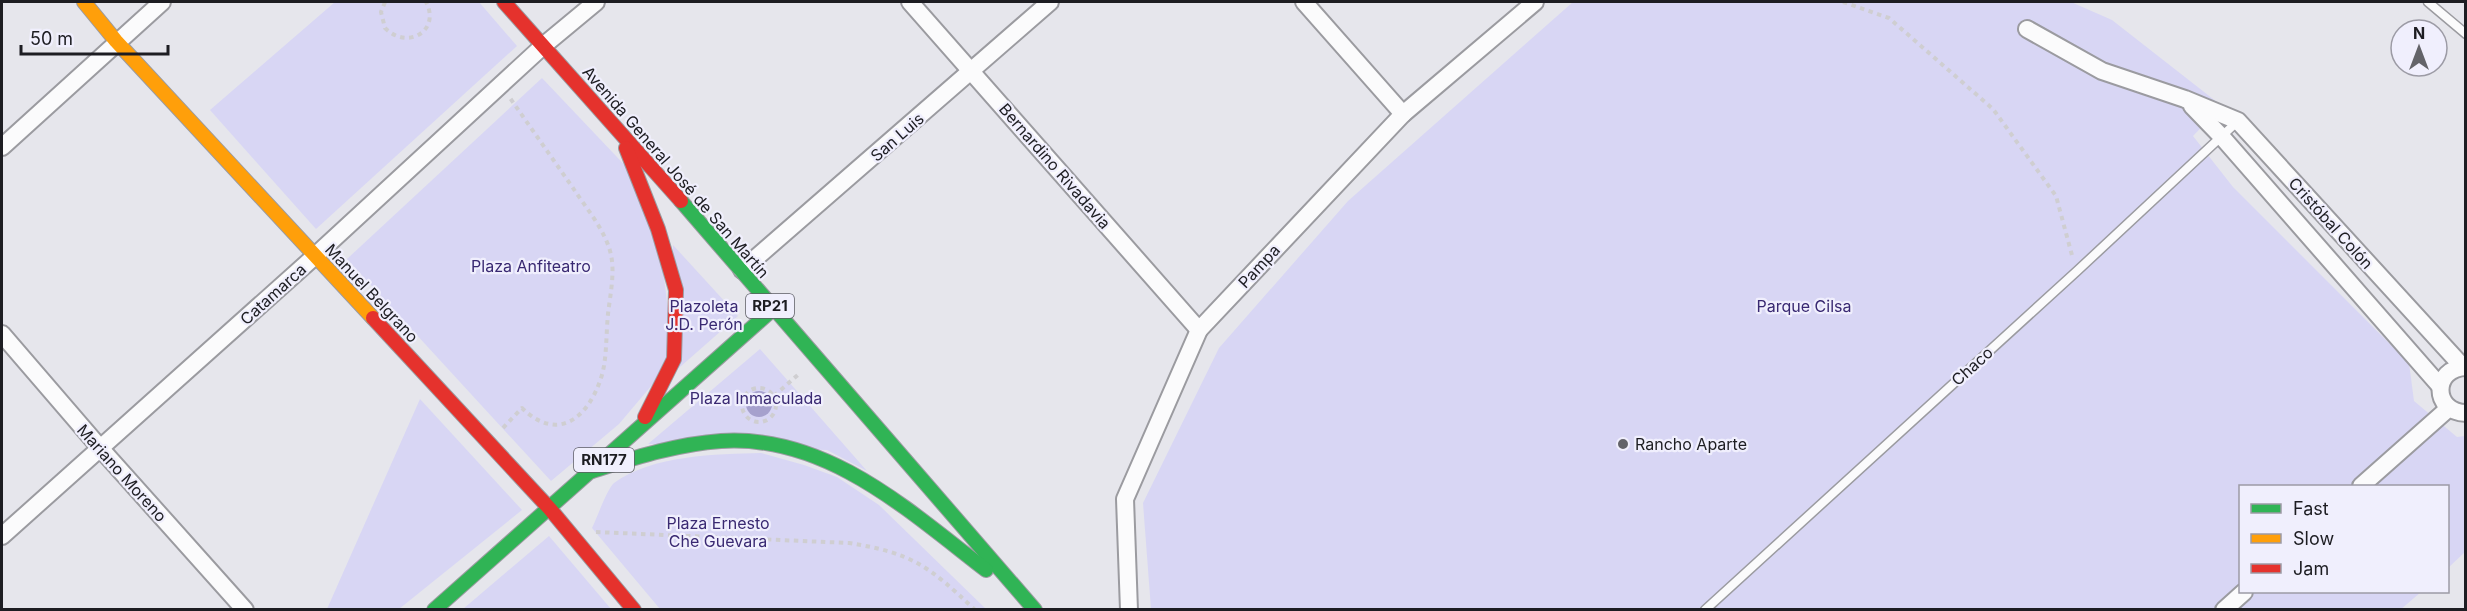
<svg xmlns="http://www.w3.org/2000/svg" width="2467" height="611" viewBox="0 0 2467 611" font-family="Inter,sans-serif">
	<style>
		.green { fill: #d8d6f4 }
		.water { fill: #a6a1cd }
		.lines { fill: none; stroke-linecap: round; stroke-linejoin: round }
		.lane-casing { stroke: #9b9ba0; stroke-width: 11 }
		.street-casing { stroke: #9b9ba0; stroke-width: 20 }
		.fast-casing { stroke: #9b9ba0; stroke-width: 16 }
		.slow-casing { stroke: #9b9ba0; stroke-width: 16 }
		.jam-casing { stroke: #9b9ba0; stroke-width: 16 }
		.path { stroke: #cfced1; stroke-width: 4; stroke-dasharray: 4.5 4.5; stroke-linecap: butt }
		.lane { stroke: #fbfbfc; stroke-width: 8 }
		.street { stroke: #fbfbfc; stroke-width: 16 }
		.fast { stroke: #30b455; stroke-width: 14 }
		.slow { stroke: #ff9f0a; stroke-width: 14 }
		.jam { stroke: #e5322d; stroke-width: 14 }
		.poi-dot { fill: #636369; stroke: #f0effd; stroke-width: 2 }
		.labels { text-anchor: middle; stroke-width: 4.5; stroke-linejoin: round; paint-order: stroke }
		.shield { fill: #f0effd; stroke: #5c5c64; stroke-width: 1.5 }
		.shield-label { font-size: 15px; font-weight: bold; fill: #1d1d22 }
		.street-label { font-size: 16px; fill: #1d1d22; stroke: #f0effd }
		.park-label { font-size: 16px; fill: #392972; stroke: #f0effd }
		.poi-label { font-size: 16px; fill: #1d1d22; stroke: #f0effd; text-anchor: start }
	</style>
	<rect width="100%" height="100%" fill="#e6e6ec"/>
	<g class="green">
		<polygon points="335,2 479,2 517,46 316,229 210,110"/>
		<polygon points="1573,2 2071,2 2112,20 2222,106 2193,136 2233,187 2409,363 2414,401 2457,437 2465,436 2465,552 2448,568 2448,486 2240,486 2240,592 2421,592 2400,610 1151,609 1143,503 1219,348 1348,201"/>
		<polygon points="542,78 635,176 658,229 674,359 619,424 551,481 347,259"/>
		<polygon points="673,245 738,316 672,374"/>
		<polygon points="760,349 867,471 827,450 648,444"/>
		<polygon points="420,399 522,510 399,609 327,609"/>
		<path d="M 761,453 L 804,465 L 837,477 L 879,505 L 986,609 L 660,609 L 592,528 C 597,518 607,489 614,483 C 652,455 717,454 761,453 Z"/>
		<polygon points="549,536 611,609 463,609"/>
	</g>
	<circle class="water" cx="759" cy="404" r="13"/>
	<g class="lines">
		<defs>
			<g id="lane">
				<polyline points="2428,2 2466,34"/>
				<polyline points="1705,610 2077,271 2238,121"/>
			</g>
			<g id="street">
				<polyline points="910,2 1199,330"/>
				<polyline points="1304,2 1403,114"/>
				<polyline points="2027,29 2102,71 2185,99 2238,121 2463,367"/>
				<polyline points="2192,106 2222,137 2440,386"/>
				<polyline points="2,147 162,2"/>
				<polyline points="742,270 1050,2"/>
				<polyline points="2,334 101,449 245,610"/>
				<path d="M 2466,367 C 2432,368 2432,412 2466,413"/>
				<polyline points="2361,486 2449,408"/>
				<polyline points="2,536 315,256 543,46 596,2"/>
				<polyline points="1129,610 1125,499 1199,330 1403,114 1535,2"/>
				<polyline points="2224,610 2244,592"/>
			</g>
			<g id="fast">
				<polyline points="681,201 1035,610"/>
				<path d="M 592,471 C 634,458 677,444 721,441 C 826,434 908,510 986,570"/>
				<polyline points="434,610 773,309"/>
			</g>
			<polyline id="slow" points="84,2 116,41 373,318"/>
			<g id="jam">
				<polyline points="504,2 681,201"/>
				<polyline points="626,148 658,229 676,290 674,359 645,417"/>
				<polyline points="373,318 550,509 634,610"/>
			</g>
		</defs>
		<use href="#lane" class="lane-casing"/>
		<use href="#street" class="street-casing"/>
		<use href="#fast" class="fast-casing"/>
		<use href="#slow" class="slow-casing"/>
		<use href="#jam" class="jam-casing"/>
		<g class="path">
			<path d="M 385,2 L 381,12 L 385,28 C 408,51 441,30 426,2"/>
			<polyline points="1843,2 1889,18 1993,109 2056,196 2073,259"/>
			<circle cx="759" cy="405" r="17"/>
			<polyline points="774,396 800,373"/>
			<path d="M 503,428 L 522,408 C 558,443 588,418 601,378 C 607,361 606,333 608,314 C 610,296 615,273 611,255 C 606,231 586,208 573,188 C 552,158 531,128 510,98"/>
			<path d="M 596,532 L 849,543 C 912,553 929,566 975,610"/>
		</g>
		<use href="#lane" class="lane"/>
		<use href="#street" class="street"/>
		<use href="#fast" class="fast"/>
		<use href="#slow" class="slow"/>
		<use href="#jam" class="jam"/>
	</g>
	<circle class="poi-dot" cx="1623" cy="444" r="6"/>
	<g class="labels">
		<g class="shield">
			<rect x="746" y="294" width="48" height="24" rx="4.5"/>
			<rect x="574" y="448" width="60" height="24" rx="4.5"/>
		</g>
		<g class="shield-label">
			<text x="770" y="311">RP21</text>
			<text x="604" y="465">RN177</text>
		</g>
		<g class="street-label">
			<text transform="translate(897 137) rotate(-41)" y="6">San Luis</text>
			<text transform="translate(1055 166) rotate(49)" y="6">Bernardino Rivadavia</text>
			<text transform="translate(676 172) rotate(49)" y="6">Avenida General José de San Martín</text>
			<text transform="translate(2331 223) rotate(48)" y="6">Cristóbal Colón</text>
			<text transform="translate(1259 266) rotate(-47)" y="6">Pampa</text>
			<text transform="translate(372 293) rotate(47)" y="6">Manuel Belgrano</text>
			<text transform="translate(273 294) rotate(-42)" y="6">Catamarca</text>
			<text transform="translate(1972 366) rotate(-42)" y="6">Chaco</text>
			<text transform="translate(122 473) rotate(48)" y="6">Mariano Moreno</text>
		</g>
		<g class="park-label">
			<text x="531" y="272">Plaza Anfiteatro</text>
			<text x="704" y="312">Plazoleta<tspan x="704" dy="18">J.D. Perón</tspan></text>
			<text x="1804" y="312">Parque Cilsa</text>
			<text x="756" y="404">Plaza Inmaculada</text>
			<text x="718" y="529">Plaza Ernesto<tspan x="718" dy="18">Che Guevara</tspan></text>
		</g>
		<g class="poi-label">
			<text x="1635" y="450">Rancho Aparte</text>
		</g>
	</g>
	<rect width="2467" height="611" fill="none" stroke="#1d1d22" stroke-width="6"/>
	<rect x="2239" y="485" width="210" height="108" fill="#f0effd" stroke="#9c9ba5" stroke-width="1.5"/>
	<rect x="2251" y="504" width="30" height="9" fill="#30b455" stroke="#9c9ba5" stroke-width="1.5"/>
	<text x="2293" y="515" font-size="18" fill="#1d1d22">Fast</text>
	<rect x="2251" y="534" width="30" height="9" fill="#ff9f0a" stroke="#9c9ba5" stroke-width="1.5"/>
	<text x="2293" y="545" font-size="18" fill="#1d1d22">Slow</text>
	<rect x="2251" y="564" width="30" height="9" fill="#e5322d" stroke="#9c9ba5" stroke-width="1.5"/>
	<text x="2293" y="575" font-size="18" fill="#1d1d22">Jam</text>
	<g transform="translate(2419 48)"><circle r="28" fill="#f0effd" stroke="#9c9ba5" stroke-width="1.5"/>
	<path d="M0-4.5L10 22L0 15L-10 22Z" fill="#636369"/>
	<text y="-9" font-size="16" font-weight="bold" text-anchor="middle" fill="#1d1d22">N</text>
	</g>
	<path d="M21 45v9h147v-9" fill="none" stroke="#1d1d22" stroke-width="3"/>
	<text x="30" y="45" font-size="18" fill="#1d1d22" stroke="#f0effd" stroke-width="4.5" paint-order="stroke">50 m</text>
</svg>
